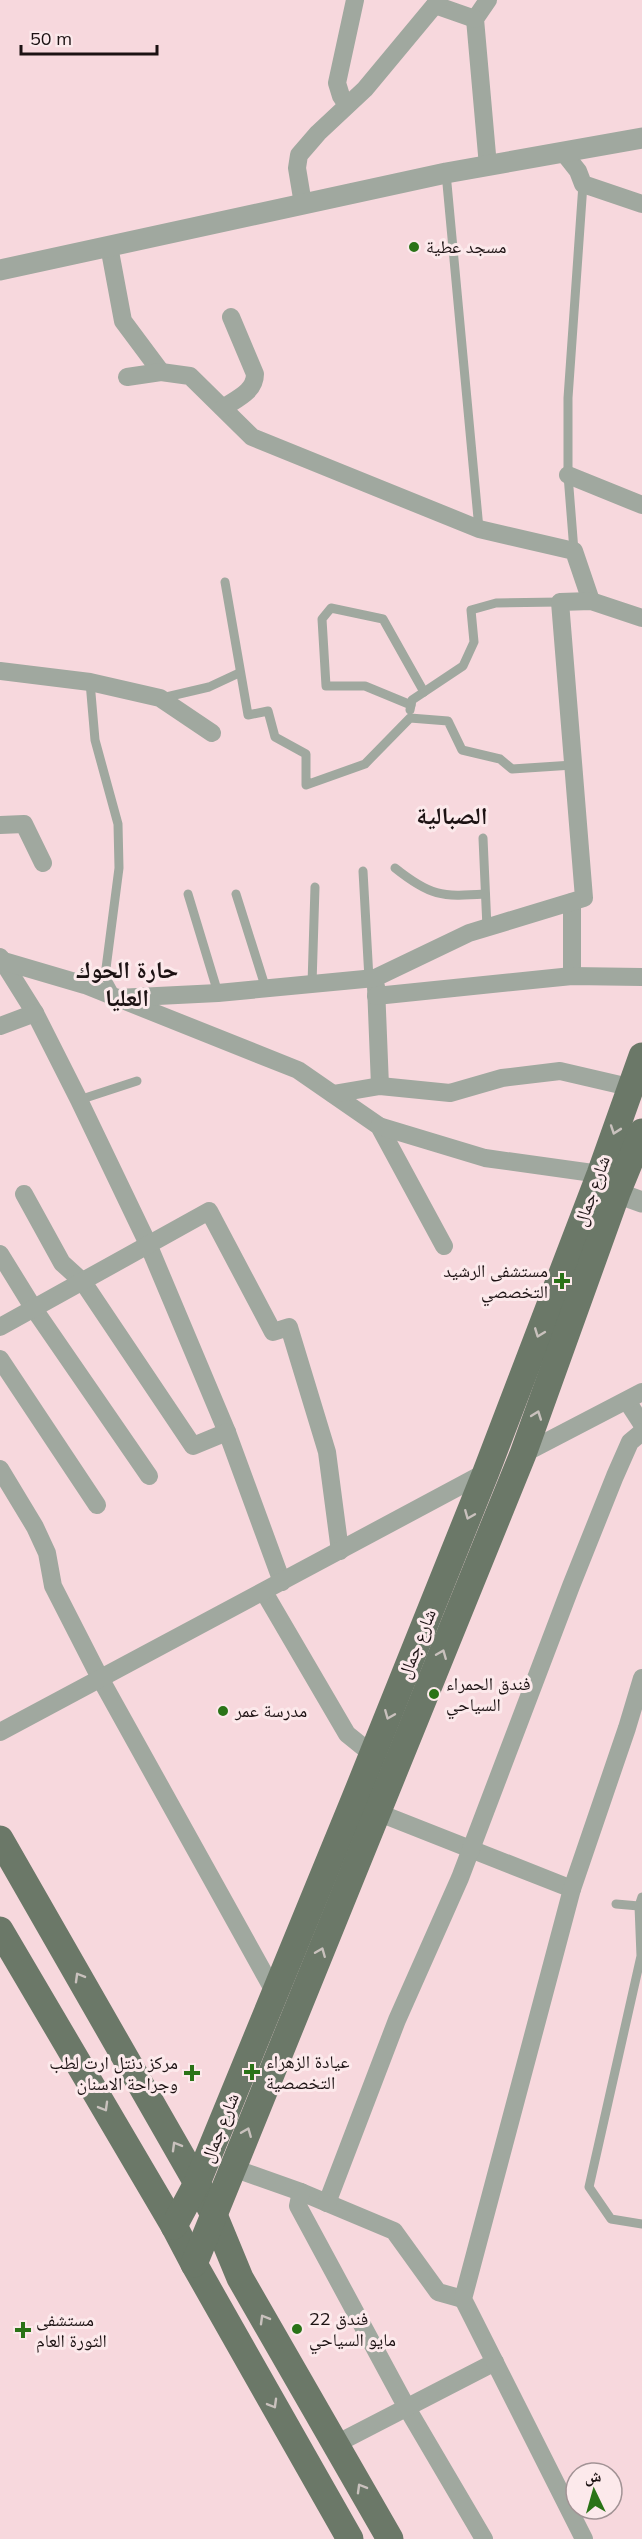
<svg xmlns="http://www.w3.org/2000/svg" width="642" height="2539" viewBox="0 0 642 2539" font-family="Mulish,'Noto Naskh Arabic',sans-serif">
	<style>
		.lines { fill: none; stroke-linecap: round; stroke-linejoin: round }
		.service { stroke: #a0a89f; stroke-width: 9 }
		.minor { stroke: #a0a89f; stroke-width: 18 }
		.tertiary { stroke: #a0a89f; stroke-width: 21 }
		.primary { stroke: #6b7868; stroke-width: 27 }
		.oneway { stroke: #c9c1bd }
		.poi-dot { fill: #2a7317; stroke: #fce9eb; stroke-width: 2 }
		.labels { text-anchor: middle; stroke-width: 6; stroke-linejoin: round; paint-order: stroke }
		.poi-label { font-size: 18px; fill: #1c1213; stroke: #fce9eb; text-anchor: start }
		.street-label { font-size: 18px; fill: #1c1213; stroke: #fce9eb }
		.district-label { font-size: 24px; font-weight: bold; fill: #1c1213; stroke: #fce9eb }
	</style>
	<rect width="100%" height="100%" fill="#f7d8dd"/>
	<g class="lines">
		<g class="service">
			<polyline points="446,173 479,529"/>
			<polyline points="574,551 568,475 568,398 583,184"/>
			<polyline points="225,582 248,715 268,711 275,737 306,754 306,785 365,764 410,718 448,721 462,750 500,759 512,769 573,765"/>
			<polyline points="90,682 95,740 118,824 119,868 105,976 116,996"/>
			<polyline points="162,698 209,687 239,673"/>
			<polyline points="411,705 365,686 326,686 322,619 331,608 383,619 424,692"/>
			<polyline points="410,710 412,700 463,666 474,642 471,610 496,603 560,602"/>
			<polyline points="483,838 487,928"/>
			<path d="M 395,868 C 430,896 441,897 485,894"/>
			<polyline points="363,871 369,979"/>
			<polyline points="188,894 218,993"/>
			<polyline points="236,894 266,989"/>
			<polyline points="312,984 315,887"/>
			<polyline points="79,1100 137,1081"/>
			<polyline points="616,1904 639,1906 642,1897"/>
			<polyline points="642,1907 639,1906 641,1956 589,2187 611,2219 642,2224"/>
		</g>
		<g class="minor">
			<polyline points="488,0 475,19 488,166"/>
			<polyline points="435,5 475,19"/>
			<polyline points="347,105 341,96 337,83 355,0"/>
			<polyline points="563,152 578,171 583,184 642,204"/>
			<polyline points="303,204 297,168 299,155 318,133 365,89 439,0"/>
			<polyline points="109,246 123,321 161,372"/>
			<polyline points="127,377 161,372 190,376 252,437 479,529 574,551 591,601"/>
			<path d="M 223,408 C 236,399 255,392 255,374 L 231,317"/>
			<polyline points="568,475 642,505"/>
			<polyline points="0,671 90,682 160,698 212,733"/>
			<polyline points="0,825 24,824 43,863"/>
			<polyline points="572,902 572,976"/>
			<polyline points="0,957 35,1013 79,1100 148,1244 227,1432 282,1582"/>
			<polyline points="0,960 85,985 298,1070 379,1126 444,1246"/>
			<polyline points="376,986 380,1086"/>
			<polyline points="376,996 572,976 642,977"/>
			<polyline points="117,998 218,993 375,978 469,933 584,898 560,602 591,601 642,618"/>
			<polyline points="0,1026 35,1013"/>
			<polyline points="333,1094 380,1086 450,1093 502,1078 560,1071 629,1087"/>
			<polyline points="379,1126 485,1158 600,1174"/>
			<polyline points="24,1194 62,1263 83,1282 193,1446 227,1432"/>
			<polyline points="0,1254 34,1309 149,1476"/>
			<polyline points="0,1327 209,1211 273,1332 289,1327 327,1452 340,1551"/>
			<polyline points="0,1359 97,1505"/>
			<polyline points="627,1401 642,1424"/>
			<polyline points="521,1455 642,1392"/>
			<polyline points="0,1469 35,1527 47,1553 53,1586 100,1678 275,1993"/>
			<polyline points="264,1592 347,1734 373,1755"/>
			<polyline points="0,1732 488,1471"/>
			<polyline points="369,1809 572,1889"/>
			<polyline points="233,2168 301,2192 394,2231 438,2292 463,2299"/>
			<polyline points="301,2192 298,2206 407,2408 484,2539"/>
			<polyline points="327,2203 397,2020 460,1878 571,1586 615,1476 630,1442 642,1432"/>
			<polyline points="336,2444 495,2362"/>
			<polyline points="584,2539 463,2299 572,1889 627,1728 642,1678"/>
		</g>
		<g class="tertiary">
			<polyline points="0,270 446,173 642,138"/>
			<polyline points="617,1193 642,1202"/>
		</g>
		<g class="primary">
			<polyline points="0,1839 197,2183 214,2215 240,2278 390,2539"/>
			<polyline points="0,1930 174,2226 194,2264 350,2539"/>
			<polyline points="174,2226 197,2183 353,1803 486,1472 600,1174 642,1056"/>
			<polyline points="194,2264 523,1454 617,1193 642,1132"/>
		</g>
	</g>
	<defs><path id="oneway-chevron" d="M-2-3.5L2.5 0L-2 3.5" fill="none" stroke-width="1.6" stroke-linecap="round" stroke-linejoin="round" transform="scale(1.5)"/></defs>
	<g class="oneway">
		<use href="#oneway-chevron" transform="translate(615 1130) rotate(109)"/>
		<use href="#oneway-chevron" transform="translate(539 1333) rotate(111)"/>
		<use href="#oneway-chevron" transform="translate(537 1415) rotate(-70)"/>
		<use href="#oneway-chevron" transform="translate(469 1515) rotate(112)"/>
		<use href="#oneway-chevron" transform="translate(442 1654) rotate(-68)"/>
		<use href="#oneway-chevron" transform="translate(389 1715) rotate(112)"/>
		<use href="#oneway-chevron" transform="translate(321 1952) rotate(-68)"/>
		<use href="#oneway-chevron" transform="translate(79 1977) rotate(-120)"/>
		<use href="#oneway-chevron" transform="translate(104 2107) rotate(60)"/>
		<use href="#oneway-chevron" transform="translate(247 2132) rotate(-68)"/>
		<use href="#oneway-chevron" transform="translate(176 2146) rotate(-120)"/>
		<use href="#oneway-chevron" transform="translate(264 2319) rotate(-120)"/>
		<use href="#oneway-chevron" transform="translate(273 2404) rotate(60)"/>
		<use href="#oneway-chevron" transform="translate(361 2488) rotate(-120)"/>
	</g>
	<g class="poi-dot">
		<circle cx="414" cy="247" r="6"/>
		<path d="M559 1272h6v6h6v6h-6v6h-6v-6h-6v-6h6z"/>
		<circle cx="434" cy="1694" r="6"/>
		<circle cx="223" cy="1711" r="6"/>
		<path d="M249 2063h6v6h6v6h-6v6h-6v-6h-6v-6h6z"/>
		<path d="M189 2064h6v6h6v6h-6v6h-6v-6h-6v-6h6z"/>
		<circle cx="297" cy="2329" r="6"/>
		<path d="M20 2321h6v6h6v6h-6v6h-6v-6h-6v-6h6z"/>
	</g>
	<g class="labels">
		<g class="poi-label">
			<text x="426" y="253">مسجد عطية</text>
			<text x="548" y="1277" text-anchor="end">مستشفى الرشيد<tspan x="548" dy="21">التخصصي</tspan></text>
			<text x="446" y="1690">فندق الحمراء<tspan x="446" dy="21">السياحي</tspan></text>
			<text x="235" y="1717">مدرسة عمر</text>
			<text x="266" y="2068">عيادة الزهراء<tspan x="266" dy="21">التخصصية</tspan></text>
			<text x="178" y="2069" text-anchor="end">مركز دنتل ارت لطب<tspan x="178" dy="21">وجراحة الاسنان</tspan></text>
			<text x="309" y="2325">فندق 22<tspan x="309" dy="21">مايو السياحي</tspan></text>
			<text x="36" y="2326">مستشفى<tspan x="36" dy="21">الثورة العام</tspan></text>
		</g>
		<g class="street-label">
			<text transform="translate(592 1191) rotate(-70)" y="6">شارع جمال</text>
			<text transform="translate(417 1644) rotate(-68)" y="6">شارع جمال</text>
			<text transform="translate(220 2128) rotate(-68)" y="6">شارع جمال</text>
		</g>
		<g class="district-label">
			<text x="452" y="824">الصبالية</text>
			<text x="127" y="978">حارة الحوك<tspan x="127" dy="28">العليا</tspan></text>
		</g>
	</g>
	<g transform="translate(594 2491) rotate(355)"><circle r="28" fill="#fce9eb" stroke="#a29395" stroke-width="1.5"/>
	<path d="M0-4.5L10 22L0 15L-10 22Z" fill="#2a7317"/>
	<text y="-9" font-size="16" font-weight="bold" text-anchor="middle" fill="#1c1213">ش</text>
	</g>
	<path d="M21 45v9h136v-9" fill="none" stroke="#1c1213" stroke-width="3"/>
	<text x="30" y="45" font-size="18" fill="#1c1213" stroke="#fce9eb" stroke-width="4.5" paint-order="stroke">50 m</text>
</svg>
